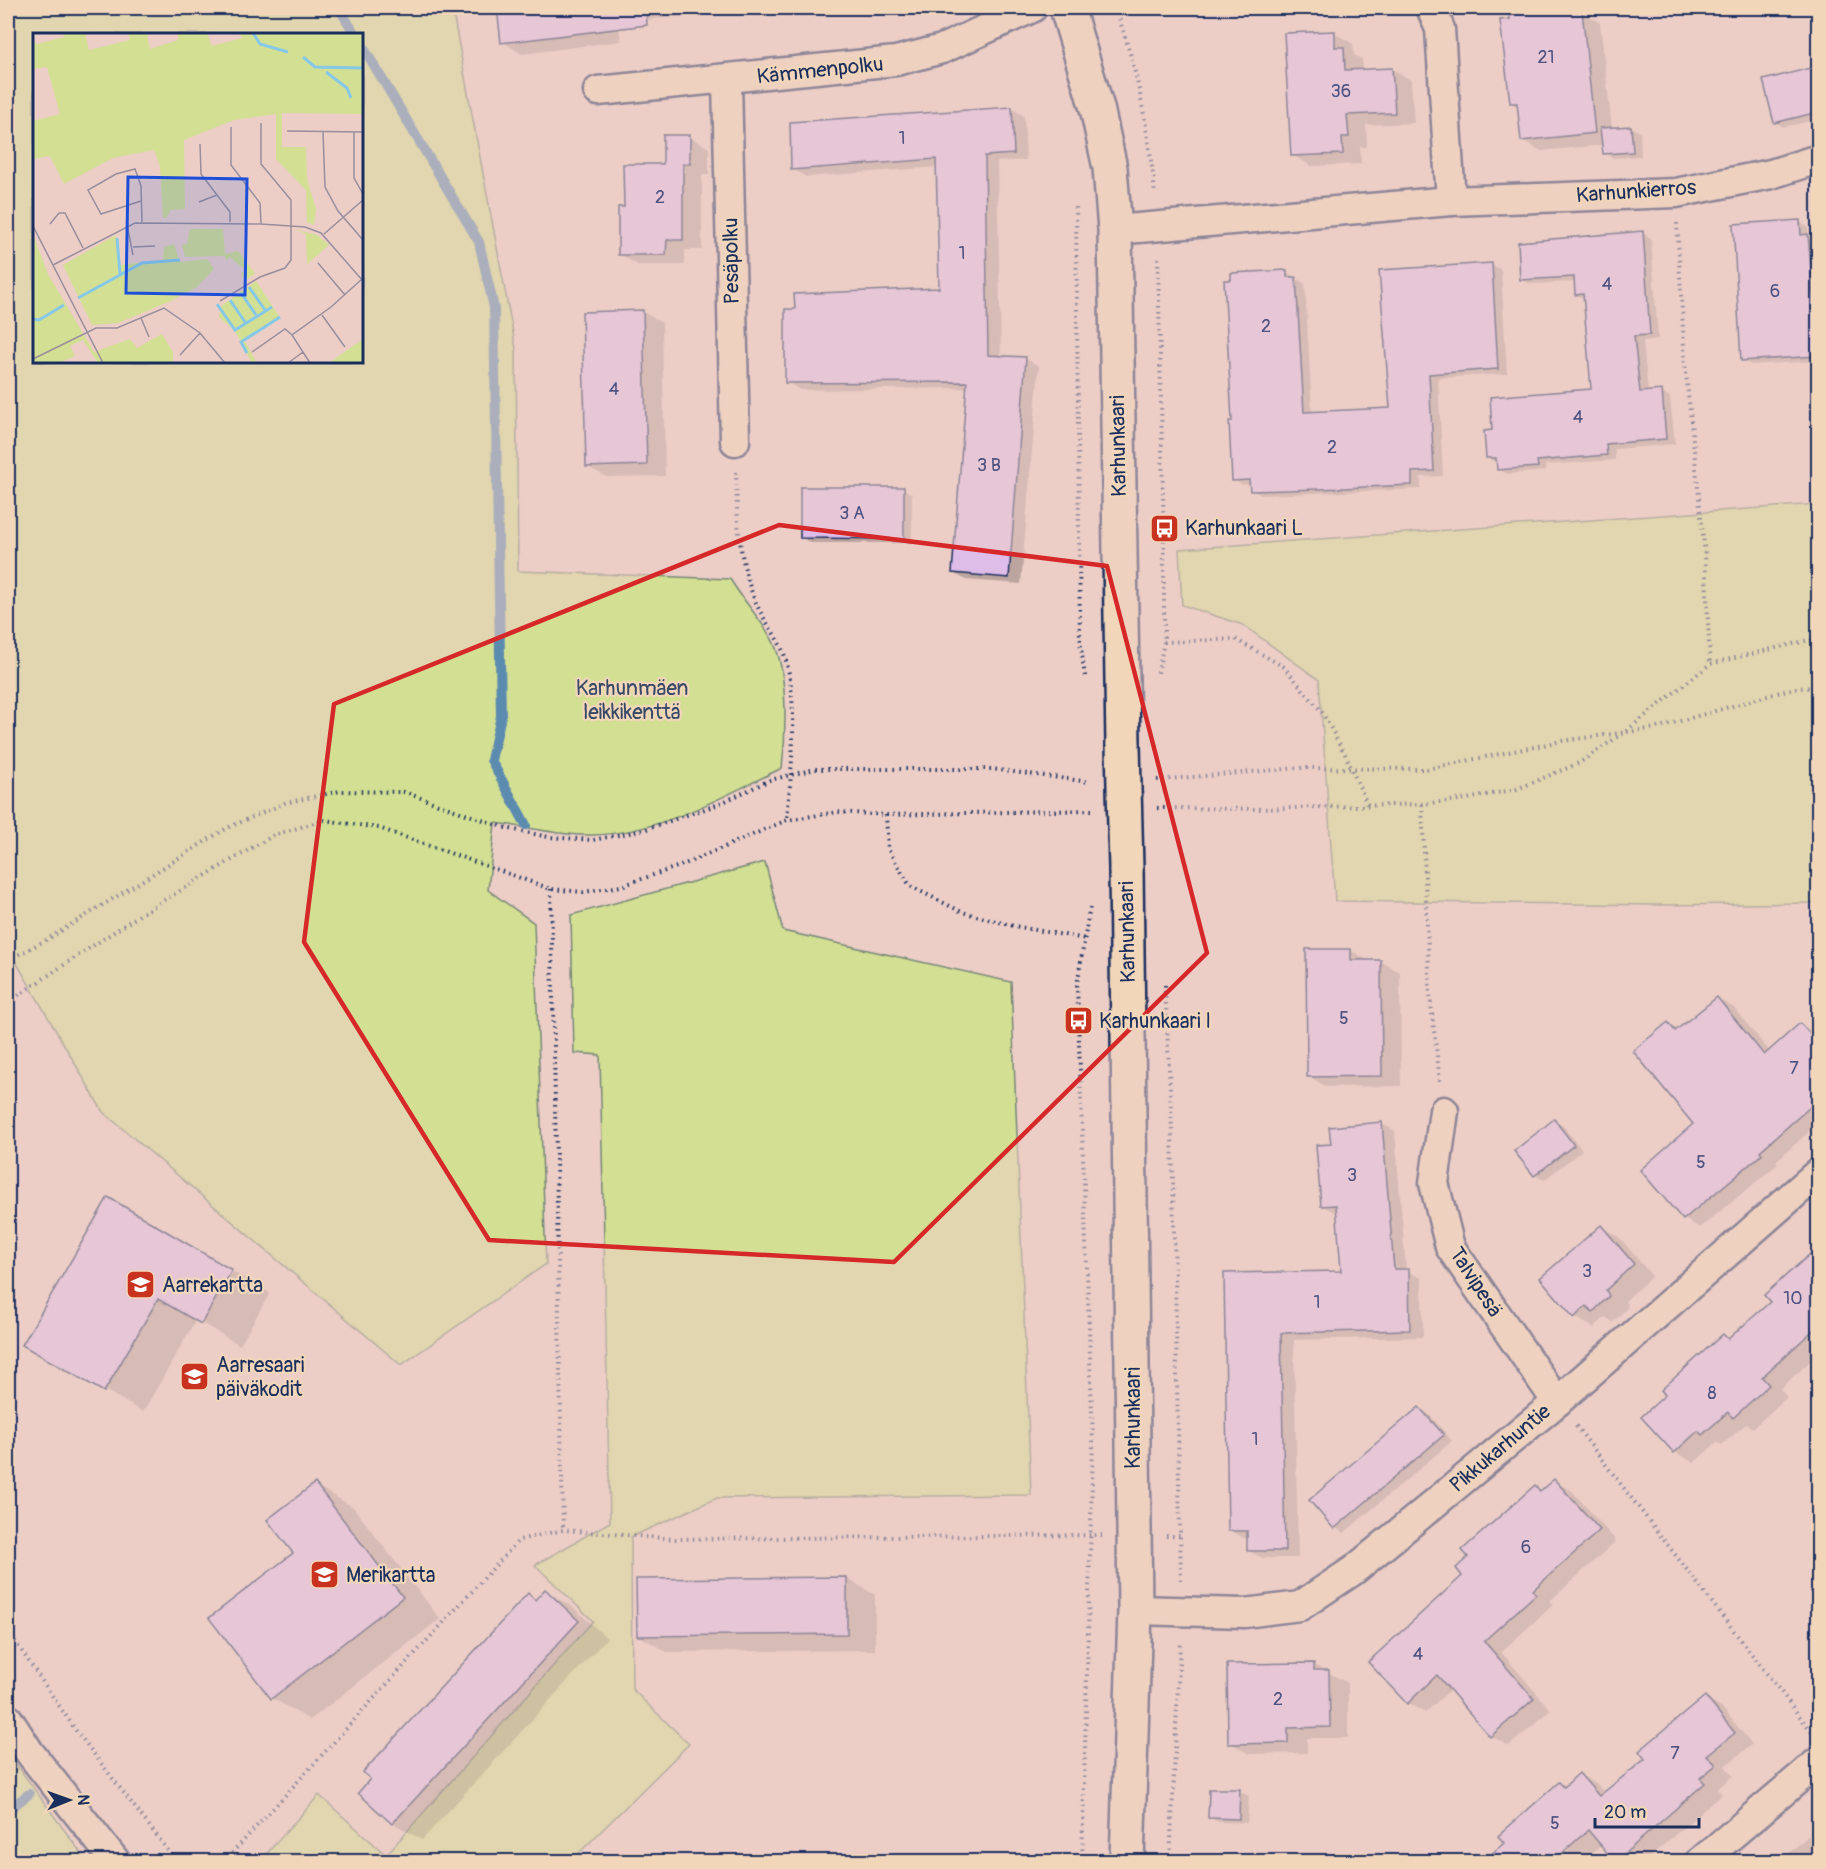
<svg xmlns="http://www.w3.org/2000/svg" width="1826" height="1869" viewBox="0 0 1826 1869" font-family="Pangolin,sans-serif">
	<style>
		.green { fill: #d3df92; stroke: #778778; stroke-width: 1.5; fill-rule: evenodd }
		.shadow { fill: #0003 }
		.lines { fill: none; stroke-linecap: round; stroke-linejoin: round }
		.stream { stroke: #5b8bb0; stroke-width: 10 }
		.building { fill: #dfbde9; stroke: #1b2f5e; stroke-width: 1.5 }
		.street-casing { stroke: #1b2f5e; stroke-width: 33 }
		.secondary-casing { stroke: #1b2f5e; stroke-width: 38 }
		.path { stroke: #1b2f5e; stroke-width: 4; stroke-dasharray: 1.5 4.5; stroke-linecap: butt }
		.street { stroke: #f2d6b9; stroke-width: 28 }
		.secondary { stroke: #f2d6b9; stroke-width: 33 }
		.secondary-bridge-casing { stroke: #1b2f5e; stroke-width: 38; stroke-linecap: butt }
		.secondary-bridge { stroke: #f2d6b9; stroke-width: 33 }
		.marked { fill: none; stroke: #d62828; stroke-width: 4.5; stroke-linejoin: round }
		.labels { text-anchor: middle; stroke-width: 4.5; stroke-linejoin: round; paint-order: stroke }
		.number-label { font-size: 18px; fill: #4c5281 }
		.street-label { font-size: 21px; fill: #1b2f5e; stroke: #f2d6b9 }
		.poi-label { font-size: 21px; fill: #1b2f5e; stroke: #f2d6b9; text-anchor: start }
		.park-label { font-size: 21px; fill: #374966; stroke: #f2d6b9 }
		.inset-river { fill: none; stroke: #86c8e7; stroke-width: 3 }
		.inset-road { fill: none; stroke: #988e9d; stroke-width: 1.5 }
		.view { fill: #1d4ed8; fill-opacity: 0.15; stroke: #1d4ed8; stroke-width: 3 }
		.inset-edge { fill: none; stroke: #1b2f5e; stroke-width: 3 }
	</style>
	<rect width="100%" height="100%" fill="#eccec7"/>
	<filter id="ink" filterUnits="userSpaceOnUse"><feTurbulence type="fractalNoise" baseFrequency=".0167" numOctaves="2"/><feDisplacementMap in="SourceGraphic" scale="12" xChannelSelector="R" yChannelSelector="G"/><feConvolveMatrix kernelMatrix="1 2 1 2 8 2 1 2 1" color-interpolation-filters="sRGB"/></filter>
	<g filter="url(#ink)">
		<g class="green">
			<path d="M 8,8 L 452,8 L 516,349 L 518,571 L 730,579 C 742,599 758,616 770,636 C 789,666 786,734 782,768 C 722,797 659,834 591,835 C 559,836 526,826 495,823 L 488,890 L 534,923 L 546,1264 L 401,1365 L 103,1112 L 8,948 ZM 34,34 L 362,34 L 362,362 L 34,362 Z"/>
			<polygon points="1818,504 1818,903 1660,905 1335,901 1319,680 1243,625 1182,605 1179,549"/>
			<polygon points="765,862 783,931 1011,982 1031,1495 717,1498 631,1537 632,1689 689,1744 571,1861 260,1861 319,1795 386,1855 593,1621 535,1565 610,1522 600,1055 574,1053 571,915"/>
			<polygon points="8,1753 87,1861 8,1861"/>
		</g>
		<g class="shadow">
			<polygon points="498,8 776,8 618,22 621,41 522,54 503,42"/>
			<polygon points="1510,8 1585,8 1586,14 1600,23 1612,128 1631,127 1640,132 1641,156 1613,158 1604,153 1603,145 1541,151 1522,140 1519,107 1511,103"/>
			<polygon points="1810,8 1818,8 1818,44"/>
			<polygon points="1334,33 1353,44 1354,55 1362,59 1363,71 1392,69 1411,80 1414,123 1366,125 1367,147 1360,147 1361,164 1311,166 1292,155"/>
			<polygon points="1815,69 1818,71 1818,119 1784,127 1775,122"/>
			<polygon points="1011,108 1024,116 1026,160 997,162 1001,357 1026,359 1039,366 1021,584 966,580 953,573 968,388 800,390 787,382 940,290 938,167 806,177 793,169"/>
			<polygon points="690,137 709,148 709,174 702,174 702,250 685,250 685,265 638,265 619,254 625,209"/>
			<polygon points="1799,222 1808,227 1809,237 1816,241 1818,361 1751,365 1742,360"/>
			<polygon points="1642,233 1651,238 1658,339 1643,341 1648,393 1661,392 1670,397 1675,444 1615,449 1615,460 1545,465 1546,471 1507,474 1498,469 1497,463 1487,457 1494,431 1592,391 1585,299 1576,294 1576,282 1530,284 1521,279"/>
			<polygon points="1491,264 1501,270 1507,374 1438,378 1443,476 1421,477 1421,489 1261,495 1252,490 1251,484 1243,485 1233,480 1234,422 1287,272 1305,284 1312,413 1392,409"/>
			<polygon points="643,312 662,323 665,476 606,477 587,466"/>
			<polygon points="903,489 912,494 912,543 810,543 801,537"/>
			<polygon points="1350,950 1369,961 1380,961 1400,972 1401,1086 1327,1087 1308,1076"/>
			<polygon points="1718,999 1734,1008 1770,1052 1800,1024 1814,1032 1818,1028 1818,1124 1776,1161 1778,1164 1700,1228 1684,1219 1696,1124 1668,1024 1678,1030"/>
			<polygon points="1554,1121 1563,1126 1582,1150 1544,1180 1535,1175"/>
			<polygon points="1382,1124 1395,1131 1406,1271 1422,1278 1423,1337 1294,1340 1298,1558 1262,1558 1249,1551 1249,1538 1243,1538 1230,1530 1226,1275 1343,1272 1338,1213 1322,1206 1333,1145"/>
			<polygon points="108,1200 270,1293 240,1345 196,1320 143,1412 24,1344"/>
			<polygon points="1601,1227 1620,1238 1652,1276 1625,1301 1628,1307 1613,1322 1605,1317 1594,1328 1575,1317"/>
			<polygon points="1818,1249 1818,1354 1780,1389 1787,1397 1753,1428 1746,1424 1722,1445 1717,1442 1694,1463 1675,1452 1723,1336 1730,1340 1772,1302 1766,1295"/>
			<polygon points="1419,1408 1429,1414 1452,1441 1344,1533 1335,1527"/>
			<polygon points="1554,1481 1572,1491 1616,1541 1550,1601 1553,1605 1501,1652 1551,1710 1509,1746 1491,1736 1451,1689 1425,1713 1408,1703 1464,1576 1535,1487 1542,1491"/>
			<polygon points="315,1485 353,1507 440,1619 310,1720 272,1698 295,1553"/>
			<polygon points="846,1578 875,1595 875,1650 667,1652 638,1635"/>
			<polygon points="545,1591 574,1608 607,1638 422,1840 393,1823 360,1793 528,1595 537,1600"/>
			<polygon points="1818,1616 1818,1626 1814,1620"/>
			<polygon points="1314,1665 1348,1683 1348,1738 1307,1738 1307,1753 1249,1754 1230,1743"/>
			<polygon points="1705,1698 1723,1709 1752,1744 1725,1766 1733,1776 1717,1789 1722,1794 1644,1862 1617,1862 1602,1844 1582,1862 1498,1862 1507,1843 1559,1784 1565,1788 1580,1775 1598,1785 1605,1794 1647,1759"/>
			<polygon points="1239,1791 1249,1796 1247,1823 1219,1822 1209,1817"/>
			<polygon points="1809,1835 1818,1840 1818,1862 1779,1862"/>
		</g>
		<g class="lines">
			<g class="stream">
				<polyline points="339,8 355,34"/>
				<polyline points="362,45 479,242 494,308 501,716 491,760 526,825"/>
				<polyline points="8,1810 29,1794"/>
			</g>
		</g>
		<g class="building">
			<polygon points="497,8 646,8 647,25 501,43"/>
			<polygon points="1508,8 1568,8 1568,12 1582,10 1595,133 1521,141 1517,103 1510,103 1500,20 1510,19"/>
			<polygon points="1335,31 1335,47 1344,47 1345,70 1392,68 1395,113 1347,115 1349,137 1342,137 1343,154 1291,156 1284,33"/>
			<polygon points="1818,66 1818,112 1774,123 1763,80"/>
			<polygon points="1012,107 1014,154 985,156 988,355 1026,357 1009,578 952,573 967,382 785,383 785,309 795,309 794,294 939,288 936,159 791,170 790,122"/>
			<polygon points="1631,126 1633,152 1603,154 1600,128"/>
			<polygon points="663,135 690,135 690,164 683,164 683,240 667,240 666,255 618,255 618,207 624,207 623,164 663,164"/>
			<polygon points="1800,220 1801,235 1808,234 1818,356 1741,361 1733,224"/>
			<polygon points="1643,231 1650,335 1634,336 1640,392 1662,390 1666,439 1606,444 1607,455 1537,461 1538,467 1497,470 1496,458 1486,458 1484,431 1492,430 1490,397 1591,389 1583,294 1575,295 1574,277 1520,280 1518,242"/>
			<polygon points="1492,263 1498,369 1429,374 1434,471 1412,472 1412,485 1320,489 1250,491 1249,480 1232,481 1229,421 1232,421 1224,280 1231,280 1231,273 1287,270 1287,277 1296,277 1304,412 1390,408 1379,270"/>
			<polygon points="643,310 647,465 586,467 582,312"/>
			<polygon points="800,487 904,487 904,539 800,538"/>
			<polygon points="1306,949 1351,949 1351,960 1381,960 1382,1076 1307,1077"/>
			<polygon points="1717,997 1764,1055 1800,1023 1818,1043 1818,1100 1760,1151 1762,1154 1683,1220 1640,1170 1693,1124 1633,1051 1668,1022 1675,1031"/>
			<polygon points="1554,1119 1574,1145 1534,1176 1514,1151"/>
			<polygon points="1382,1122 1394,1269 1409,1269 1410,1330 1281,1333 1285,1551 1247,1551 1247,1531 1228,1531 1224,1273 1341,1271 1336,1205 1321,1206 1316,1145 1331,1144 1329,1127"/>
			<polygon points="108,1197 232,1270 201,1324 158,1299 104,1392 22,1345"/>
			<polygon points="1601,1225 1634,1264 1606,1290 1609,1296 1593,1312 1586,1306 1574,1318 1540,1278"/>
			<polygon points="1818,1247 1818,1326 1762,1377 1769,1385 1733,1418 1728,1412 1702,1435 1698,1431 1674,1453 1641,1417 1665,1395 1661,1390 1723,1334 1728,1339 1770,1302 1764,1295"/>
			<polygon points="1419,1407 1444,1435 1334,1529 1309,1500"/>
			<polygon points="1554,1479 1600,1530 1533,1590 1536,1594 1484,1641 1534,1699 1490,1737 1437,1675 1407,1704 1368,1662 1462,1576 1456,1568 1468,1557 1462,1550 1535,1485 1540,1491"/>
			<polygon points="315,1483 403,1597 271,1699 209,1618 293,1553 267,1520"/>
			<polygon points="847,1577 847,1634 637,1636 636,1579"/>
			<polygon points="545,1589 579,1621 392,1824 358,1793 370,1779 363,1772 528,1593 535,1600"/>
			<polygon points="1314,1663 1314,1670 1329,1670 1330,1727 1288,1728 1288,1743 1228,1744 1227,1664"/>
			<polygon points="1705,1696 1735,1733 1707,1755 1716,1765 1700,1778 1705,1783 1615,1862 1588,1830 1552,1862 1482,1862 1504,1843 1498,1836 1559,1782 1564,1787 1579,1773 1599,1796 1645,1759 1639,1751"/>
			<polygon points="1209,1789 1240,1789 1239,1819 1208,1818"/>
		</g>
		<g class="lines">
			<defs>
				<g id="street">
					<polyline points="1431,8 1440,29 1451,201"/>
					<polyline points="727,80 735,441"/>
					<polyline points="598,91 896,61 942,49 1032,8"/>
					<polyline points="1115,230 1451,201 1676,193 1771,174 1818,159"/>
					<polyline points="1444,1111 1434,1183 1450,1247 1557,1402"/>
					<polyline points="1135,1610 1245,1613 1300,1606 1354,1570 1557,1402 1818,1173"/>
					<polyline points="8,1719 30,1753 116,1862"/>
					<polyline points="1700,1862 1818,1762"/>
				</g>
				<g id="secondary">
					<polyline points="1067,8 1097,108 1110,168 1115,230 1123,745"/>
					<polyline points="1126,869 1135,1610 1127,1862"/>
				</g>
			</defs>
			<use href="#street" class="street-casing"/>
			<use href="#secondary" class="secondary-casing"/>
			<g class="path">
				<path d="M 1115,8 C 1137,64 1149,134 1155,194"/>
				<polyline points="1076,207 1080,641 1085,676"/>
				<polyline points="1677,223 1685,364 1705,554 1710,664"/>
				<polyline points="1158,258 1164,542 1164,642 1158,673"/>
				<path d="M 736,472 C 737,517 738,561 756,603 C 767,628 782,638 788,669 C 798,716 791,772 787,820"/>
				<polyline points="1164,642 1235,639 1284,667 1322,712 1345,754 1368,806"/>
				<polyline points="1157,780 1298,768 1427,769 1562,741 1656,728 1795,688 1818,687"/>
				<polyline points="1422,804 1430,996 1440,1081"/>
				<polyline points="1157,808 1260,809 1422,804 1467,799 1517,789 1579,763 1625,732 1710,664 1809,640 1818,641"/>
				<polyline points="886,815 888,849 910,886 962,912 1014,926 1086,939"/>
				<polyline points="551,889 563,1530"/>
				<polyline points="8,960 48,939 227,828 285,803 340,791 404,792 506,828 548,837 593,840 644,830 719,804 770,780 815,769 991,769 1090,782"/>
				<polyline points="1165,985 1172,1130 1181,1580"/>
				<polyline points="8,1002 144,912 274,835 324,820 379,828 551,889 583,892 621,886 680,866 787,820 838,812 886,815 1093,810"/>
				<polyline points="1576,1426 1811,1731"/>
				<polyline points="1166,1536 1181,1536"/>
				<polyline points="8,1631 77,1732 177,1862"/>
				<polyline points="224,1862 519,1540 563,1530 674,1539 1102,1535"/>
				<polyline points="1082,1862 1093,1442 1077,985 1090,906"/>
				<polyline points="1170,1862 1180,1642"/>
			</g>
			<use href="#street" class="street"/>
			<use href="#secondary" class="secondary"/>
			<defs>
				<polyline id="secondary-bridge" points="1123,745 1126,869"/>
			</defs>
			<use href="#secondary-bridge" class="secondary-bridge-casing"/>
			<use href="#secondary-bridge" class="secondary-bridge"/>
		</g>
	</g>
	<path d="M0 0H1826V1869H0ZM 779,525 L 1107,566 L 1207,953 L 894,1262 L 489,1240 L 304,942 L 334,704 Z" fill="#eccec7" fill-opacity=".55" fill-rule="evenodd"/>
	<path class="marked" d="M 779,525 L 1107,566 L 1207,953 L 894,1262 L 489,1240 L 304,942 L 334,704 Z"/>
	<defs>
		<symbol id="bus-square" viewBox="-11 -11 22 22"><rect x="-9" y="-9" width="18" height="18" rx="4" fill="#c8321e" stroke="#f2d6b9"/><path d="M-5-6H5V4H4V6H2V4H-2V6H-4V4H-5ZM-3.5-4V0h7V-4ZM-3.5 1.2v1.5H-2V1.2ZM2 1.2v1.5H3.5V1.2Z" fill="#fff"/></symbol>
		<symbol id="school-square" viewBox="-11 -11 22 22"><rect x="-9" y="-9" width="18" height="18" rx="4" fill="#c8321e" stroke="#f2d6b9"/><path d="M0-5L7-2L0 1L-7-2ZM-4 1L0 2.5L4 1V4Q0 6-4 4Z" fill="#fff"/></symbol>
	</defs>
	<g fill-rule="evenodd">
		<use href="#bus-square" x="1148" y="512" width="33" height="33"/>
		<use href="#bus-square" x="1062" y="1004" width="33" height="33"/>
		<use href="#school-square" x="124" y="1268" width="33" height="33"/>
		<use href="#school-square" x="178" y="1360" width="33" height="33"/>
		<use href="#school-square" x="308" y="1558" width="33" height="33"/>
	</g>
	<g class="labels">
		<g class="number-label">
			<text x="1546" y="63">21</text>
			<text x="1341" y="97">36</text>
			<text x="902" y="144">1</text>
			<text x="660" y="203">2</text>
			<text x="962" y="259">1</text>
			<text x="1607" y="290">4</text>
			<text x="1775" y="297">6</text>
			<text x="1266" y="332">2</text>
			<text x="614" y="395">4</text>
			<text x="1578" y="423">4</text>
			<text x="1332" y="453">2</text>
			<text x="989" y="471">3 B</text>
			<text x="852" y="519">3 A</text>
			<text x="1344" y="1024">5</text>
			<text x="1794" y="1074">7</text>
			<text x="1701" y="1168">5</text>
			<text x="1352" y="1181">3</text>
			<text x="1587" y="1277">3</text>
			<text x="1793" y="1304">10</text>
			<text x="1317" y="1308">1</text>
			<text x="1712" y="1399">8</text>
			<text x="1255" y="1445">1</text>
			<text x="1526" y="1553">6</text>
			<text x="1418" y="1660">4</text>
			<text x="1278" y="1705">2</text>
			<text x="1675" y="1759">7</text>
			<text x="1555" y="1829">5</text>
		</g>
		<g class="street-label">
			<text transform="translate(820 70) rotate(-6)" y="7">Kämmenpolku</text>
			<text transform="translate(1636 191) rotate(-4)" y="7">Karhunkierros</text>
			<text transform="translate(731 261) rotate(-91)" y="7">Pesäpolku</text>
			<text transform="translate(1118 446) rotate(-91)" y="7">Karhunkaari</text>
			<text transform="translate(1127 932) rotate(-91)" y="7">Karhunkaari</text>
			<text transform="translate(1476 1282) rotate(57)" y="7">Talvipesä</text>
			<text transform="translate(1133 1418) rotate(-90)" y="7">Karhunkaari</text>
			<text transform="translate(1500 1448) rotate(-40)" y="7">Pikkukarhuntie</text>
		</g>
		<g class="poi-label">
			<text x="1185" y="535">Karhunkaari L</text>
			<text x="1099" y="1028">Karhunkaari I</text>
			<text x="162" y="1292">Aarrekartta</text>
			<text x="216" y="1372">Aarresaari<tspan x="216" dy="24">päiväkodit</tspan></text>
			<text x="346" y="1582">Merikartta</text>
		</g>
		<g class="park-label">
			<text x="632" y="695">Karhunmäen<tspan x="632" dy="24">leikkikenttä</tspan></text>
		</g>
	</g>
	<g transform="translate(33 33)">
		<rect width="330" height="330" fill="#eccec7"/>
		<path d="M 30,0 L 52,0 L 56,17 L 97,7 L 95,0 L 114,0 L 117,16 L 145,7 L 145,0 L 174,0 L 179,13 L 209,5 L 207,0 L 330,0 L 330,81 L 249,80 L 249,114 L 273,114 L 274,146 L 283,176 L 281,192 L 274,189 L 273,157 L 243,126 L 243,81 L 201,87 L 151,107 L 152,176 L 138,177 L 133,185 L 130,185 L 127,133 L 121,117 L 80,125 L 31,151 L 17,123 L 0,126 L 0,88 L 27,81 L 14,34 L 0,36 L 0,8 L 4,11 L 31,4 ZM 157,196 L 190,196 L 192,221 L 205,218 L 222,240 L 214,247 L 208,241 L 212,237 L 197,224 L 194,227 L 191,223 L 152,224 L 149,212 L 154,211 ZM 260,196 L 284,202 L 296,212 L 274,231 L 273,201 ZM 0,202 L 15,241 L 61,319 L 97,306 L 104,315 L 129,301 L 140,319 L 140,330 L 65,330 L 50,307 L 37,313 L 42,323 L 26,330 L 0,330 ZM 83,202 L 86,232 L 130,227 L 131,214 L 141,211 L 147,229 L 174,226 L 181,236 L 164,254 L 138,268 L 85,290 L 59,292 L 30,232 ZM 223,248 L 246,283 L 211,307 L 224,330 L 219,330 L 202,298 L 186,284 L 188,273 ZM 330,306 L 330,330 L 296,330 Z" fill="#d3df92"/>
		<path class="inset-river" d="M 220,0 L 227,11 L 255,19M 270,24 L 282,34 L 330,35M 293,39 L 314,55 L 318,65M 84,205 L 87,241M 216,254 L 232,277M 208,260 L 223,282M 45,265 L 109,230 L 147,227M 197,267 L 212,289M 184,271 L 202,297 L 239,274M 0,286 L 6,287 L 31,272M 214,320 L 208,309 L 247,284"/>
		<path class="inset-road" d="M 198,94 L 198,132 L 227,170 L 228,191M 254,98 L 330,99M 290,99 L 292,154 L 305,178 L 330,207M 321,99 L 321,145 L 330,161M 167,111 L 168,141 L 197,179 L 197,189M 108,168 L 68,181 L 55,157 L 83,141 L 102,136 L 108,153 L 109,189M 166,169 L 184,162M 17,191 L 26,180 L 32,180 L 50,215M 94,192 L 100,222M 0,193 L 70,330M 291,201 L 330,167M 100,214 L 122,213M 285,230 L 312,262M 20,232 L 102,190 L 228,191 L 272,194 L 288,200 L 330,248M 187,268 L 227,244 L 252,235 L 258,227 L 258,167 L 228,131 L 228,90M 289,282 L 312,314M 108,285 L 116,304M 219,319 L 252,296 L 259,302M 147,322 L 167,300M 0,326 L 63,295 L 84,295 L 131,275 L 167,300 L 192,330M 255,330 L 270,319M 277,330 L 259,302 L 298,274 L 329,246"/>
		<path class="view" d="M 95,144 L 214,146 L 212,262 L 93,260 Z"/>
		<rect width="330" height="330" class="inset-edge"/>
	</g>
	<rect width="1826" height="1869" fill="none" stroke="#f2d6b9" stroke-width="30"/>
	<rect x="15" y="15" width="1796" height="1839" fill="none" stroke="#1b2f5e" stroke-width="2" filter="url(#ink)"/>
	<g transform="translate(69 1800) rotate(89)" stroke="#f2d6b9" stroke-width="4.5" paint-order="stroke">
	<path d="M0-4.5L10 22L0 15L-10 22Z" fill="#1b2f5e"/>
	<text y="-9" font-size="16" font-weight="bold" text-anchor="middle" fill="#1b2f5e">N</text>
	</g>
	<path d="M1595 1818v9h104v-9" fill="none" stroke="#1b2f5e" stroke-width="3"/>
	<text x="1604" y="1818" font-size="18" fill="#1b2f5e" stroke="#f2d6b9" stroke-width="4.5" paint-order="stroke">20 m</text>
</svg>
